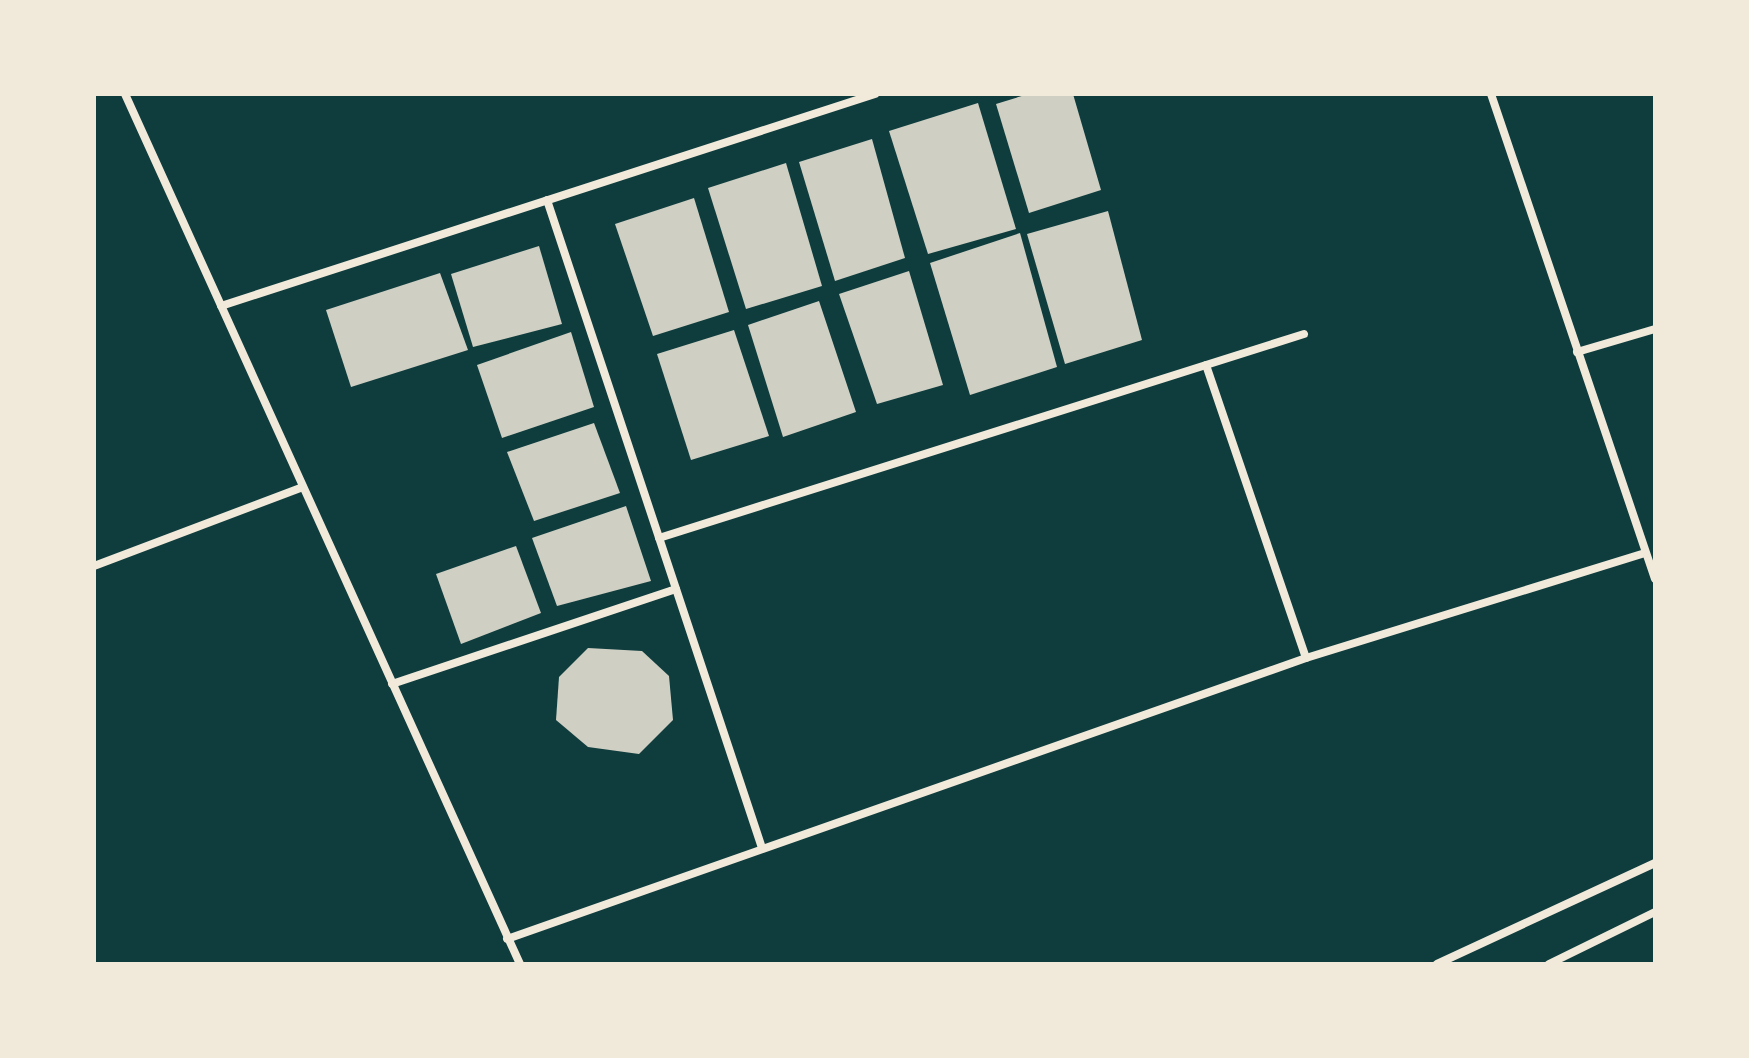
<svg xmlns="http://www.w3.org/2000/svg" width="1749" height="1058" viewBox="0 0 1749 1058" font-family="Montserrat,sans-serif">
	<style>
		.building { fill: #cfcfc3 }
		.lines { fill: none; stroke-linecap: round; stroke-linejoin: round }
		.minor { stroke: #f1e9da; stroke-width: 8 }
	</style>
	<rect width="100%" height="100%" fill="#0f3d3e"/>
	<g class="building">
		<polygon points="1028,94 1073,94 1101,190 1029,213 996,104"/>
		<polygon points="978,103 1016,229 928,254 889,131"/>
		<polygon points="872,139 905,258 835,281 799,162"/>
		<polygon points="786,163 822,286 746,309 708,188"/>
		<polygon points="694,198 729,312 653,336 615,224"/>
		<polygon points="1108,211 1142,340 1065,364 1027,234"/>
		<polygon points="1020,233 1057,367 970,395 930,263"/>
		<polygon points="539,246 562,324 473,347 451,274"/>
		<polygon points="909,271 943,385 877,404 839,294"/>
		<polygon points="440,273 468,350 351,387 326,310"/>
		<polygon points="819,301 856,412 783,437 748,325"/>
		<polygon points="734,330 769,436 691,460 657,354"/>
		<polygon points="571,332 594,407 502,438 477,365"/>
		<polygon points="594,423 620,493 534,521 507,452"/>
		<polygon points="626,506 651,581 557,606 532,538"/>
		<polygon points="516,546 541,613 461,644 436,574"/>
		<polygon points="588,648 642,651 669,676 673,720 639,754 588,747 556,720 559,677"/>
	</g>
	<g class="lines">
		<g class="minor">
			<polyline points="125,94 520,964"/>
			<polyline points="1491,94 1655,579"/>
			<polyline points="547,200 762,848"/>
			<polyline points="221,306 875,94"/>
			<polyline points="1577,352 1655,329"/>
			<polyline points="1206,365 1306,658"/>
			<polyline points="659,538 1304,334"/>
			<polyline points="94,566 303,487"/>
			<polyline points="392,684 676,589"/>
			<polyline points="507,939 1306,658 1645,553"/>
			<polyline points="1437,964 1655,863"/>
			<polyline points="1549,964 1655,912"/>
		</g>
	</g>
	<rect width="1749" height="1058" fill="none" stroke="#f1e9da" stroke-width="192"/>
</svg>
